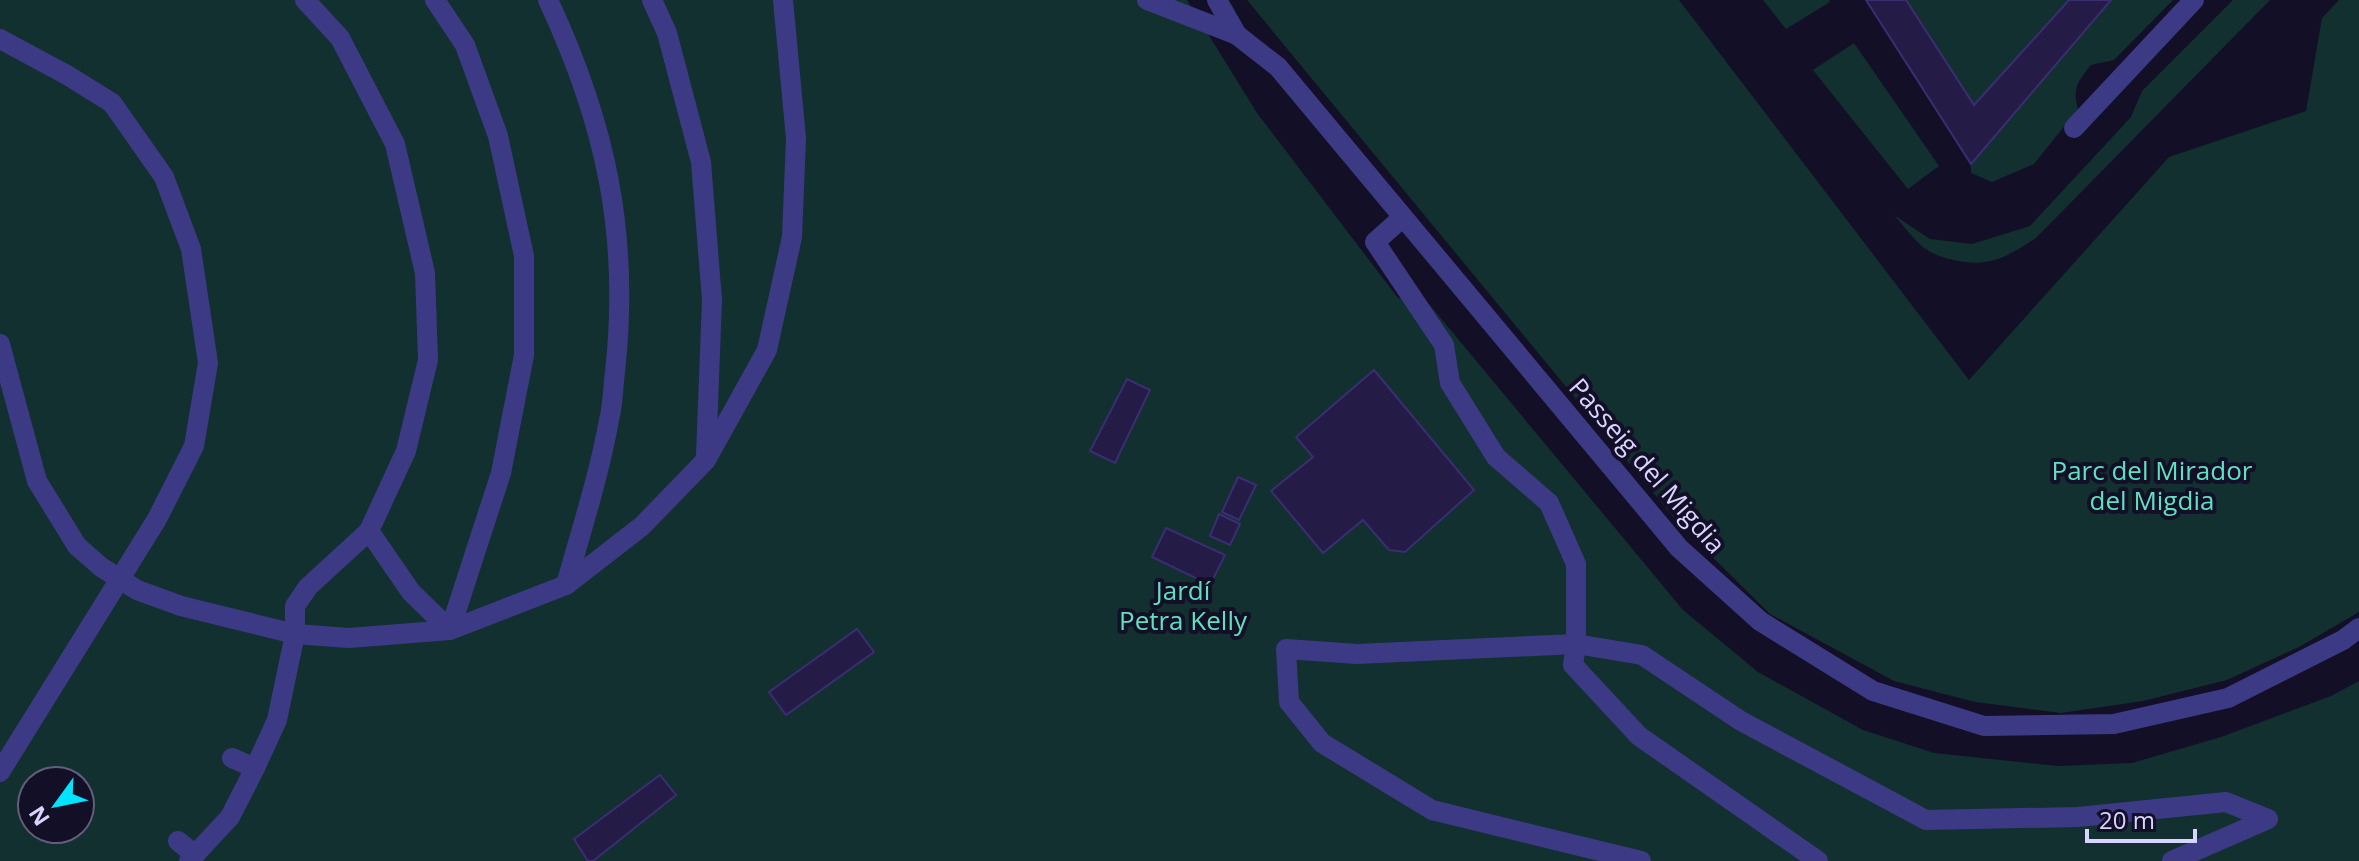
<svg xmlns="http://www.w3.org/2000/svg" width="2359" height="861" viewBox="0 0 2359 861" font-family="'Open Sans',sans-serif">
	<style>
		.green { fill: #12302f; fill-rule: evenodd }
		.building { fill: #241b47; stroke: #3b2d73; stroke-width: 2 }
		.lines { fill: none; stroke-linecap: round; stroke-linejoin: round }
		.minor { stroke: #3d3a85; stroke-width: 20 }
		.minor-bridge { stroke: #3d3a85; stroke-width: 20 }
		.labels { text-anchor: middle; stroke-width: 8; stroke-linejoin: round; paint-order: stroke }
		.street-label { font-size: 26px; fill: #d9d4ff; stroke: #130f26 }
		.park-label { font-size: 26px; fill: #5fe0c0; stroke: #130f26 }
	</style>
	<rect width="100%" height="100%" fill="#130f26"/>
	<g class="green">
		<path d="M 0,0 L 1187,0 L 1257,113 L 1398,298 L 1429,304 L 1683,610 L 1758,672 L 1863,730 L 1934,753 L 2058,766 L 2132,763 L 2221,737 L 2331,696 L 2359,681 L 2359,861 L 0,861 ZM 32,781 L 80,781 L 80,829 L 32,829 Z"/>
		<polygon points="1247,0 1679,0 1969,380 2169,157 2306,111 2322,18 2339,0 2359,0 2359,612 2299,647 2227,680 2143,701 2061,713 1975,702 1894,681 1770,614 1680,525"/>
		<polygon points="1763,0 1829,0 1830,2 1786,29"/>
		<polygon points="1906,0 2069,0 1974,105"/>
		<path d="M 2111,0 L 2173,0 L 2114,60 L 2091,65 C 2078,81 2072,88 2078,109 L 2034,164 L 1992,182 L 1971,173 L 1971,164 Z"/>
		<path d="M 2233,0 L 2270,0 L 2036,238 C 2007,257 1989,268 1954,260 C 1943,258 1933,254 1924,248 C 1913,239 1904,226 1894,215 L 1930,239 L 1972,244 L 2030,226 L 2131,117 L 2142,91 Z"/>
		<polygon points="1854,43 1939,166 1908,189 1813,70"/>
	</g>
	<g class="building">
		<polygon points="1866,0 1906,0 1974,105 2069,0 2111,0 1971,164"/>
		<polygon points="1374,370 1474,490 1405,552 1389,550 1363,520 1323,553 1271,491 1313,457 1296,437"/>
		<polygon points="1127,379 1150,390 1115,463 1090,451"/>
		<polygon points="1238,477 1256,485 1239,520 1222,512"/>
		<polygon points="1219,514 1240,524 1230,545 1210,536"/>
		<polygon points="1166,528 1225,555 1210,585 1152,557"/>
		<polygon points="857,629 874,652 786,715 769,692"/>
		<polygon points="660,775 676,795 593,861 588,861 574,839"/>
	</g>
	<g class="lines">
		<g class="minor">
			<polyline points="305,0 340,38 395,144 425,273 428,360 406,451 369,531 411,592 450,630 501,473 524,355 524,256 498,136 465,45 435,0"/>
			<path d="M 548,0 C 606,124 630,235 615,372 C 613,388 613,405 609,420 C 599,476 581,531 566,585"/>
			<polyline points="652,0 667,33 701,162 712,300 706,456"/>
			<polyline points="1147,0 1237,35 1278,67 1679,548 1760,621 1873,691 1984,726 2114,724 2228,698 2343,640 2359,628"/>
			<polyline points="1217,0 1237,35"/>
			<polyline points="0,39 67,75 112,103 164,177 191,249 208,363 194,446 157,519 0,772"/>
			<polyline points="2074,128 2194,0"/>
			<polyline points="1402,218 1375,242 1444,345 1450,383 1496,457 1549,503 1576,564 1576,644 1573,665 1639,736 1818,861"/>
			<polyline points="0,344 37,481 77,546"/>
			<polyline points="181,606 295,634 349,638 450,630 566,585 642,526 706,460 767,350 792,237 796,138 783,0"/>
			<polyline points="232,758 255,768"/>
			<polyline points="178,841 195,855"/>
			<polyline points="189,861 230,817 255,768 277,720 295,634 295,606 308,587 369,531"/>
			<polyline points="1641,861 1432,810 1322,743 1289,702 1286,649 1357,654 1576,644 1642,655 1741,721 1926,820 2078,817 2226,802 2268,819 2172,861"/>
		</g>
		<polyline class="minor-bridge" points="77,546 101,567 137,590 181,606"/>
	</g>
	<g class="labels">
		<g class="street-label">
			<text transform="translate(1647 466) rotate(49)" y="9">Passeig del Migdia</text>
		</g>
		<g class="park-label">
			<text x="2152" y="480">Parc del Mirador<tspan x="2152" dy="30">del Migdia</tspan></text>
			<text x="1183" y="600">Jardí<tspan x="1183" dy="30">Petra Kelly</tspan></text>
		</g>
	</g>
	<g transform="translate(56 805) rotate(237)"><circle r="38" fill="#130f26" stroke="#625e7d" stroke-width="2"/>
	<path d="M0-6L14 30L0 20L-14 30Z" fill="#00e5ff"/>
	<text y="-12" font-size="22" font-weight="bold" text-anchor="middle" fill="#d9d4ff">N</text>
	</g>
	<path d="M2087 829v12h108v-12" fill="none" stroke="#d9d4ff" stroke-width="4"/>
	<text x="2099" y="829" font-size="24" fill="#d9d4ff" stroke="#130f26" stroke-width="6" paint-order="stroke">20 m</text>
</svg>
